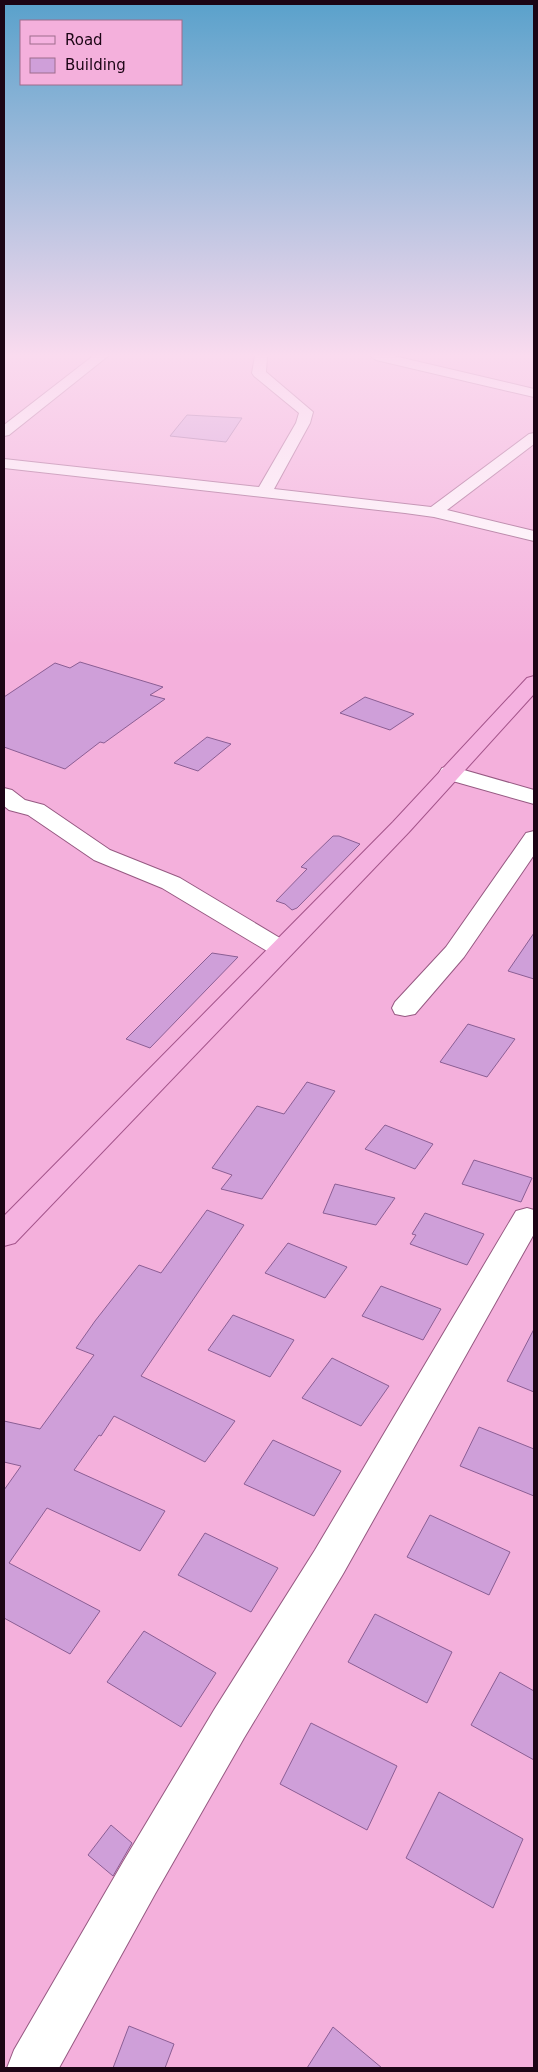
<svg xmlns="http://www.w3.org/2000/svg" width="538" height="2072" viewBox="0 0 538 2072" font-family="'DejaVu Sans',sans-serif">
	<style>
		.building { fill: #cf9fd9; stroke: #8b5e94 }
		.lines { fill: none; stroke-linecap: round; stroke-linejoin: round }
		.minor-casing { stroke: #965982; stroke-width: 2 }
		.major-casing { stroke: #a4548b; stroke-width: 2 }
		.minor { fill: #fff; fill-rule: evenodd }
		.major { fill: #f5b2e0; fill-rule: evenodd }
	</style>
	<rect width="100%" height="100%" fill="#f4b0dc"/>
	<g class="building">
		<polygon points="187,415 242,418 226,442 170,436"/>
		<polygon points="80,662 163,687 150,695 165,699 104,743 100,742 65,769 4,747 4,697 55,663 70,668"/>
		<polygon points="365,697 414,714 390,730 340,713"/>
		<polygon points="207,737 231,744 198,771 174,763"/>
		<polygon points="333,836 339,836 360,844 297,908 292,910 285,904 276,901 307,869 301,867"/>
		<polygon points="534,933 534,979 508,971"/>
		<polygon points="212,953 238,957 150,1048 126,1039"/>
		<polygon points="468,1024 515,1039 487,1077 440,1062"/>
		<polygon points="307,1082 335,1091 262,1199 221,1189 232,1175 212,1168 257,1106 284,1114"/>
		<polygon points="385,1125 433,1144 415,1169 365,1149"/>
		<polygon points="474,1160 532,1178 521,1202 462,1184"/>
		<polygon points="335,1184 395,1198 376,1225 323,1213"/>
		<polygon points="207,1210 244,1225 141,1376 235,1421 205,1462 114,1416 101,1436 99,1435 74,1470 165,1511 140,1551 47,1508 9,1563 100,1611 70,1654 4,1618 4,1490 21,1466 4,1462 4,1421 40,1429 94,1355 76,1348 95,1321 139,1265 161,1273"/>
		<polygon points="425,1213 484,1234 467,1265 410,1244 416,1235 412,1234"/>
		<polygon points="288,1243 347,1267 325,1298 265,1273"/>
		<polygon points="381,1286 441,1309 423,1340 362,1316"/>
		<polygon points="233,1315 294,1340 270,1377 208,1350"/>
		<polygon points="534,1329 534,1392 507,1381"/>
		<polygon points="332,1358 389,1386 361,1426 302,1398"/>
		<polygon points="479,1427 534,1449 534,1496 460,1466"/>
		<polygon points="273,1440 341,1471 314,1516 244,1484"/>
		<polygon points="430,1515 510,1552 489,1595 407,1557"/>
		<polygon points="205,1533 278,1568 251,1612 178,1575"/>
		<polygon points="375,1614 452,1652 427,1703 348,1662"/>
		<polygon points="144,1631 216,1673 181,1727 107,1682"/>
		<polygon points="500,1672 534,1691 534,1760 471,1725"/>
		<polygon points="311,1723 397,1766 367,1830 280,1784"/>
		<polygon points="439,1792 523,1839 493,1908 406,1858"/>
		<polygon points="111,1825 132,1843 113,1876 88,1855"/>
		<polygon points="129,2026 174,2044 165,2068 113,2068"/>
		<polygon points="333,2027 382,2068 307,2068"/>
	</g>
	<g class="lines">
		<defs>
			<g id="minor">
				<polygon points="93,356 108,356 9,435 4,436 4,425"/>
				<polygon points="255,356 267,356 266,372 313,412 310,423 274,489 431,507 529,434 534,433 534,444 447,510 534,531 534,541 434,517 405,513 4,468 4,459 259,487 296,423 299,413 254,376 252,373"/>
				<polygon points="370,356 394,356 534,389 534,397 376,360"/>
				<polygon points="450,766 534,790 534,804 442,778 439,773 442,768"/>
				<polygon points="4,788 12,790 25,800 44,805 110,850 180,878 290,944 294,949 290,954 281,957 272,954 162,888 94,860 28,815 9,810 4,806"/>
				<polygon points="534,831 534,855 464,957 415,1014 405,1016 395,1014 392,1008 395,1002 446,947 526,833"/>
				<polygon points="527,1208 534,1210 534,1234 343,1574 244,1738 155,1894 59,2068 7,2068 14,2050 123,1862 214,1710 315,1550 516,1211"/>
			</g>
			<polygon id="major" points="534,676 534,694 409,832 15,1243 4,1246 4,1216 393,822 527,678"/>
		</defs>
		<use href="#minor" class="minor-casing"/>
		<use href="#major" class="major-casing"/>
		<use href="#minor" class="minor"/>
		<use href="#major" class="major"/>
	</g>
	<linearGradient id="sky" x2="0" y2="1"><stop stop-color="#59a1cb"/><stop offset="0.55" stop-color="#fadbef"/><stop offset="1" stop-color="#fadbef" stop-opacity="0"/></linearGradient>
	<rect width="538" height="646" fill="url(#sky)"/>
	<rect width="538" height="2072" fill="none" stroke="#1c0515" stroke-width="10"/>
	<rect x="20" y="20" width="162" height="65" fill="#f4b0dc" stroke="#9e6c8c"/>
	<rect x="30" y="36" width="25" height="8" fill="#f5b2e0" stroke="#9e6c8c"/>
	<text x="65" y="45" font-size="15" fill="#1c0515">Road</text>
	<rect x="30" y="58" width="25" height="15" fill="#cf9fd9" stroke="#9e6c8c"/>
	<text x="65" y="70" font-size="15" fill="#1c0515">Building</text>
</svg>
